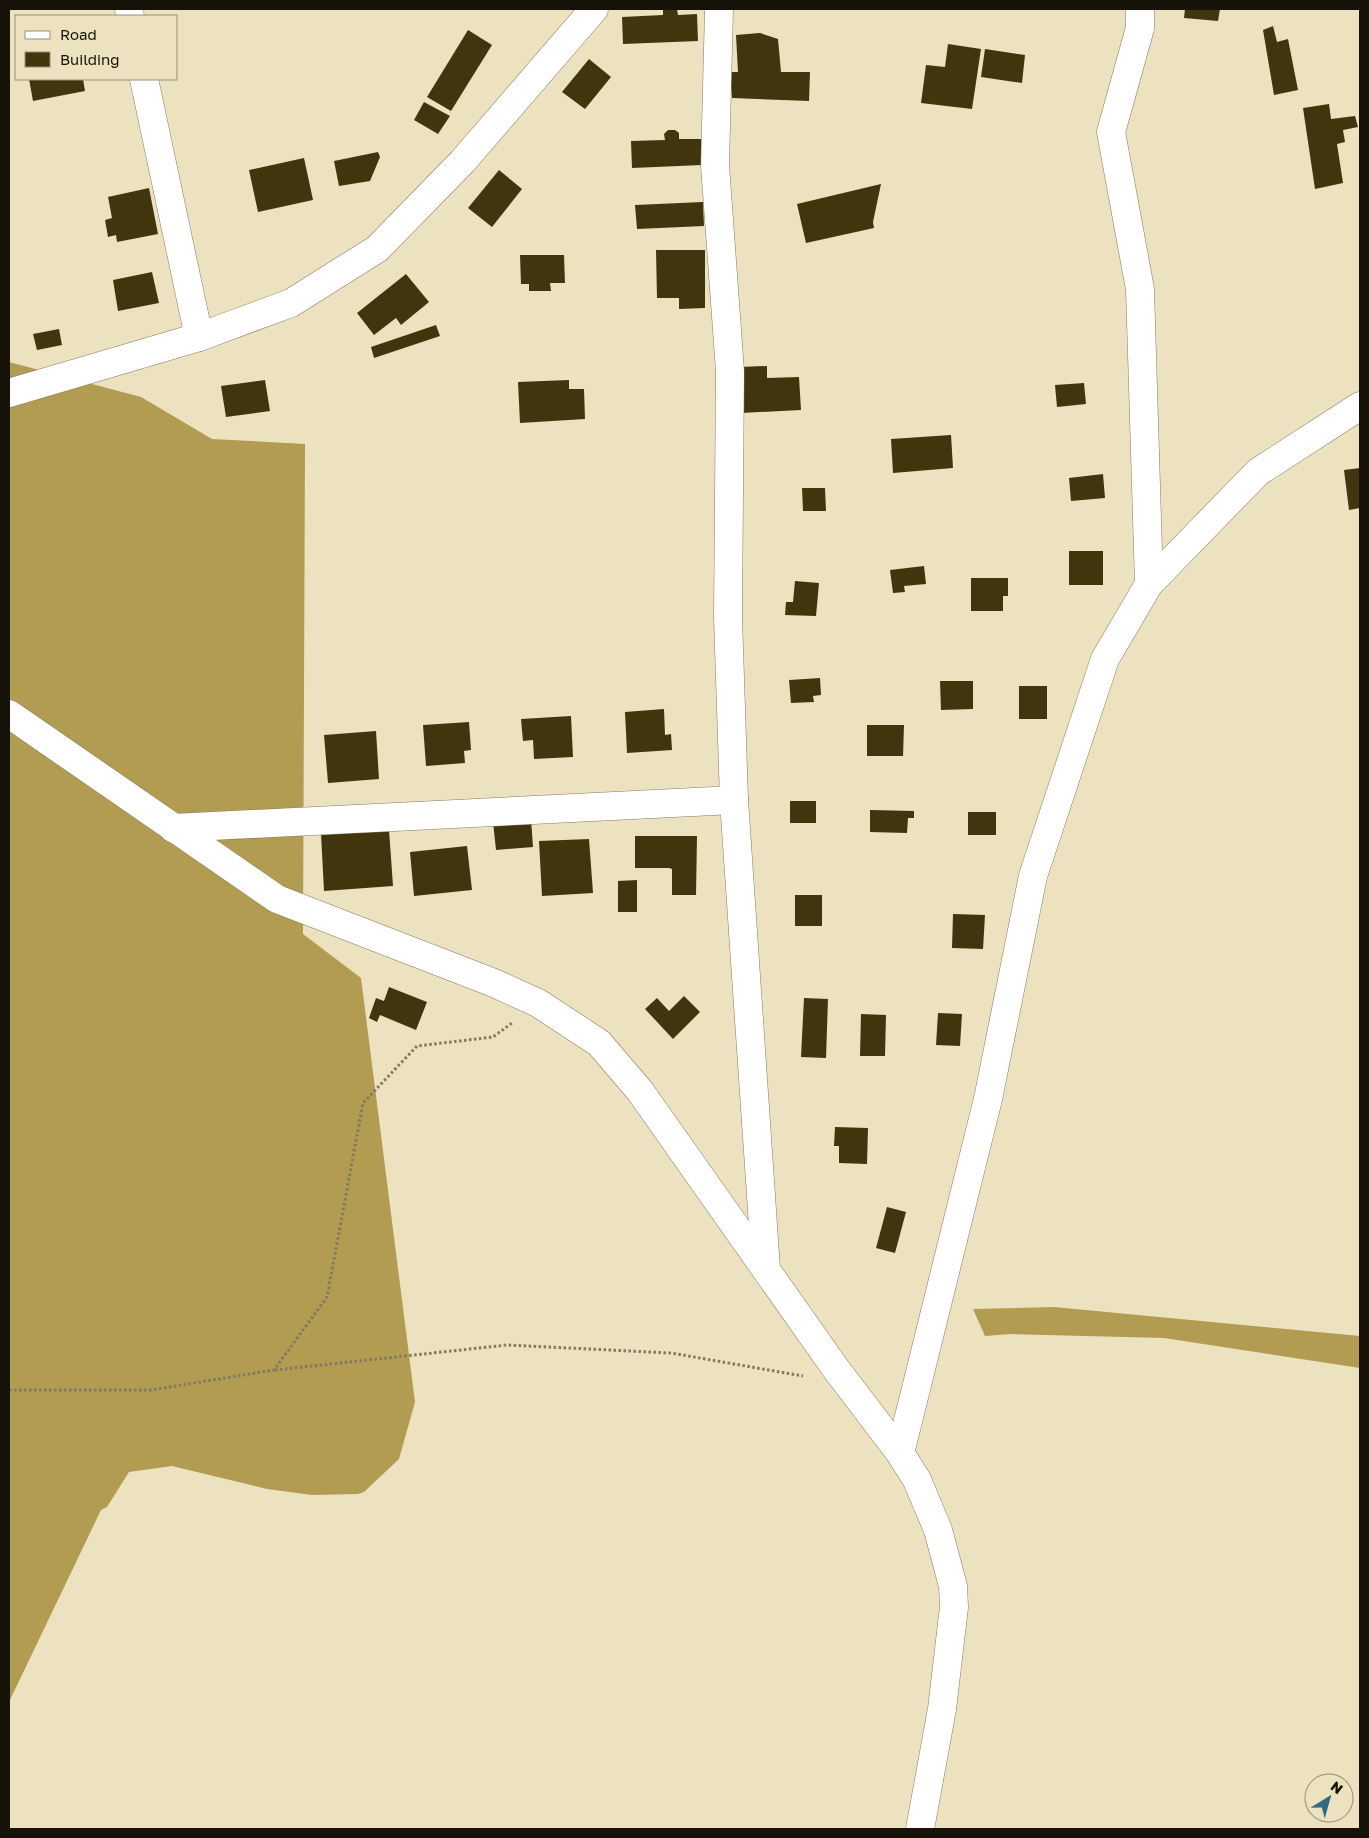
<svg xmlns="http://www.w3.org/2000/svg" width="1369" height="1838" viewBox="0 0 1369 1838" font-family="'Golos Text',sans-serif">
	<style>
		.forest { fill: #b19c51 }
		.building { fill: #40350c }
		.lines { fill: none; stroke-linecap: round; stroke-linejoin: round }
		.minor-casing { stroke: #857c5e; stroke-width: 29 }
		.tertiary-casing { stroke: #857c5e; stroke-width: 29 }
		.path { stroke: #807963; stroke-width: 3; stroke-dasharray: 2.5 2.5; stroke-linecap: butt }
		.minor { stroke: #fff; stroke-width: 28 }
		.tertiary { stroke: #fff; stroke-width: 28 }
	</style>
	<rect width="100%" height="100%" fill="#ece2c0"/>
	<g class="forest">
		<polygon points="9,362 141,397 212,439 305,444 303,934 361,978 415,1402 399,1459 364,1492 358,1494 312,1495 267,1489 172,1466 129,1472 107,1507 101,1510 9,1702"/>
		<polygon points="1054,1307 1360,1336 1360,1368 1164,1338 1011,1334 985,1336 973,1309"/>
	</g>
	<g class="building">
		<polygon points="663,9 677,9 678,15 697,14 698,41 623,44 622,17 663,15"/>
		<polygon points="1185,9 1220,9 1218,21 1184,18"/>
		<polygon points="1273,26 1277,42 1288,39 1298,90 1274,95 1263,30"/>
		<polygon points="468,30 492,45 451,111 427,97"/>
		<polygon points="760,33 778,39 781,72 810,72 809,101 732,98 730,72 738,72 736,35"/>
		<polygon points="948,44 981,49 972,109 921,103 926,65 945,67"/>
		<polygon points="985,49 1025,55 1022,83 981,77"/>
		<polygon points="589,59 611,77 585,109 562,92"/>
		<polygon points="29,79 83,79 85,91 33,101"/>
		<polygon points="424,102 450,116 438,134 414,120"/>
		<polygon points="1329,104 1331,119 1355,116 1358,127 1343,130 1345,142 1337,144 1343,183 1315,189 1303,108"/>
		<polygon points="668,130 675,130 679,133 679,139 701,139 702,165 632,168 631,141 665,140 664,134"/>
		<polygon points="378,152 380,157 370,181 339,186 334,161"/>
		<polygon points="304,158 313,200 258,212 249,170"/>
		<polygon points="499,170 522,189 492,227 468,208"/>
		<polygon points="881,184 873,222 874,228 806,243 797,204"/>
		<polygon points="149,188 158,234 117,242 116,235 108,237 105,220 112,218 108,197"/>
		<polygon points="703,202 704,226 637,229 635,205"/>
		<polygon points="656,250 705,250 705,308 679,309 679,298 657,298"/>
		<polygon points="520,255 564,255 565,283 550,283 551,291 529,291 529,284 521,284"/>
		<polygon points="152,272 159,303 118,311 113,280"/>
		<polygon points="406,274 429,302 401,325 396,318 374,335 357,313"/>
		<polygon points="436,325 440,336 374,358 371,347"/>
		<polygon points="59,329 62,345 37,350 33,334"/>
		<polygon points="767,366 767,378 799,377 801,410 741,413 739,367"/>
		<polygon points="265,380 270,411 226,417 221,386"/>
		<polygon points="569,380 569,389 584,389 585,419 520,423 518,382"/>
		<polygon points="1084,383 1086,404 1057,407 1055,385"/>
		<polygon points="951,435 953,468 893,473 891,439"/>
		<polygon points="1360,468 1360,508 1349,510 1344,470"/>
		<polygon points="1103,474 1105,498 1071,501 1069,478"/>
		<polygon points="802,488 825,488 826,511 803,511"/>
		<rect x="1069" y="551" width="34" height="34"/>
		<polygon points="924,566 926,584 904,586 905,592 893,593 890,570"/>
		<polygon points="971,578 1008,578 1008,596 1003,596 1003,611 971,611"/>
		<polygon points="795,581 819,583 816,616 785,615 786,602 793,602"/>
		<polygon points="820,678 821,695 813,696 814,702 791,703 789,680"/>
		<polygon points="940,681 973,681 973,709 941,710"/>
		<rect x="1019" y="686" width="28" height="33"/>
		<polygon points="664,709 665,735 671,734 672,750 627,753 625,712"/>
		<polygon points="571,716 573,757 534,759 533,740 523,741 521,719"/>
		<polygon points="469,722 471,750 464,751 465,763 426,766 423,725"/>
		<polygon points="867,725 904,725 903,756 867,756"/>
		<polygon points="376,731 379,779 328,783 324,735"/>
		<rect x="790" y="801" width="26" height="22"/>
		<polygon points="870,810 914,811 914,818 908,818 907,833 870,832"/>
		<rect x="968" y="812" width="28" height="23"/>
		<polygon points="531,819 533,847 496,850 493,822"/>
		<polygon points="389,830 393,886 324,891 321,834"/>
		<polygon points="635,836 697,836 696,895 672,895 672,869 669,868 635,868"/>
		<polygon points="589,839 593,893 542,896 539,841"/>
		<polygon points="467,846 472,890 414,896 410,852"/>
		<polygon points="637,880 637,912 618,912 618,881"/>
		<rect x="795" y="895" width="27" height="31"/>
		<polygon points="953,914 985,915 983,949 952,948"/>
		<polygon points="389,987 427,1002 416,1030 380,1015 377,1022 369,1018 376,998 384,1001"/>
		<polygon points="684,996 700,1012 673,1039 645,1009 657,998 669,1011"/>
		<polygon points="804,998 828,999 826,1058 801,1057"/>
		<polygon points="938,1013 962,1014 960,1046 936,1045"/>
		<polygon points="861,1014 886,1015 885,1056 860,1056"/>
		<polygon points="835,1127 868,1128 867,1164 839,1163 839,1146 834,1146"/>
		<polygon points="887,1207 906,1212 895,1253 876,1248"/>
	</g>
	<g class="lines">
		<defs>
			<g id="minor">
				<polyline points="129,9 130,16"/>
				<polyline points="719,9 715,165 730,371 728,617 734,800 766,1269"/>
				<polyline points="1140,9 1140,28 1111,132 1140,289 1149,584"/>
				<polyline points="144,79 199,337"/>
				<polyline points="173,828 734,800"/>
				<polyline points="900,1453 988,1099 1033,876 1105,659 1149,584 1258,472 1360,406"/>
			</g>
			<g id="tertiary">
				<polyline points="9,393 199,337 291,303 377,249 463,161 594,9"/>
				<polyline points="9,714 277,899 494,983 538,1003 599,1043 640,1091 836,1369 900,1453 917,1480 938,1530 953,1586 954,1607 942,1709 920,1829"/>
			</g>
		</defs>
		<use href="#minor" class="minor-casing"/>
		<use href="#tertiary" class="tertiary-casing"/>
		<g class="path">
			<polyline points="275,1370 507,1345 671,1353 803,1376"/>
			<polyline points="9,1390 151,1390 274,1370 327,1297 363,1103 417,1046 493,1037 512,1023"/>
		</g>
		<use href="#minor" class="minor"/>
		<use href="#tertiary" class="tertiary"/>
	</g>
	<rect width="1369" height="1838" fill="none" stroke="#161207" stroke-width="20"/>
	<rect x="15" y="15" width="162" height="65" fill="#ece2c0" stroke="#968f76"/>
	<rect x="25" y="31" width="25" height="8" fill="#ffffff" stroke="#968f76"/>
	<text x="60" y="40" font-size="15" fill="#161207">Road</text>
	<rect x="25" y="52" width="25" height="15" fill="#40350c" stroke="#968f76"/>
	<text x="60" y="65" font-size="15" fill="#161207">Building</text>
	<g transform="translate(1329 1798) rotate(37)"><circle r="24" fill="#ece2c0" stroke="#968f76"/>
	<path d="M0-4L9 19L0 12L-9 19Z" fill="#316b84"/>
	<text y="-8" font-size="14" font-weight="bold" text-anchor="middle" fill="#161207">N</text>
	</g>
</svg>
